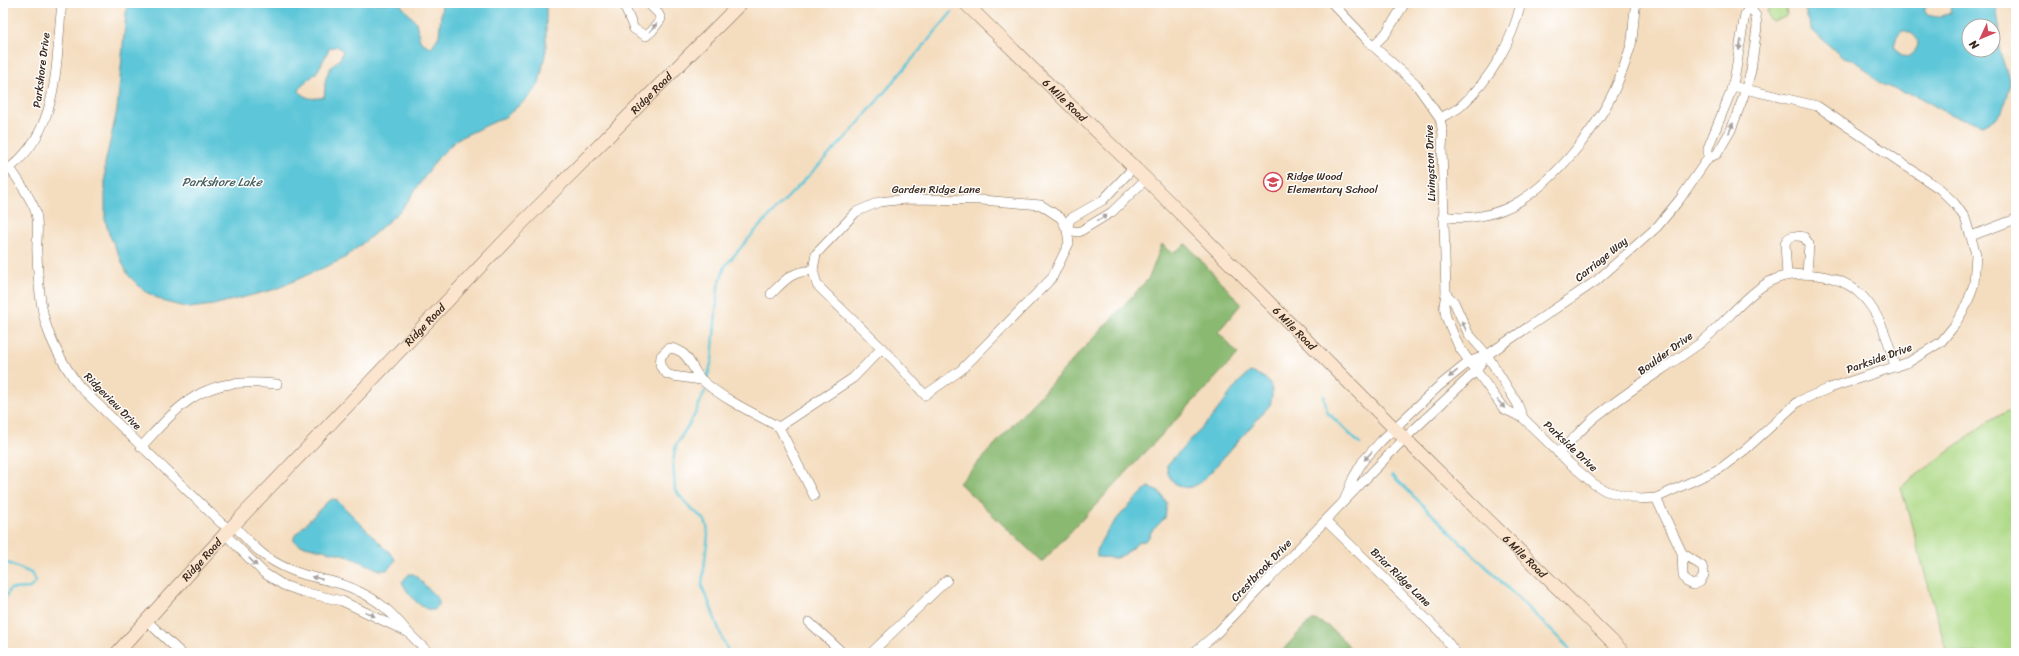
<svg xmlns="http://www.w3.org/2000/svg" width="2019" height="656" viewBox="0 0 2019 656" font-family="Sriracha,sans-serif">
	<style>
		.green { fill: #add985; stroke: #748252 }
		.forest { fill: #8ab972; stroke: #627248 }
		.water { fill: #5dc6d8; stroke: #4c787b; fill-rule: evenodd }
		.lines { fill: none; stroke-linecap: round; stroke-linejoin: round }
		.stream { stroke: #5dc6d8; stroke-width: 2.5 }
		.street-casing { stroke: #7c6956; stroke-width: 10 }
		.secondary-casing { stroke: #7c6956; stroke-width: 14 }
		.street { stroke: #fff; stroke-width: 9 }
		.secondary { stroke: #fbe5cf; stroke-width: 13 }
		.oneway { fill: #a79f9a }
		.labels { text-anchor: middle; stroke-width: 3; stroke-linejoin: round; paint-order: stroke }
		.street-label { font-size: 11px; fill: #3b2a1e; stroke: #fff }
		.poi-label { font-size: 11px; fill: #3b2a1e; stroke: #fff; text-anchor: start }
		.water-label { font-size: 12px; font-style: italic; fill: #47615f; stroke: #fff }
	</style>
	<rect width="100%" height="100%" fill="#fff"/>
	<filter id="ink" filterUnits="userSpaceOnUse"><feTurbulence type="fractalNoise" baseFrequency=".025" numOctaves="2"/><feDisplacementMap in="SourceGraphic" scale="8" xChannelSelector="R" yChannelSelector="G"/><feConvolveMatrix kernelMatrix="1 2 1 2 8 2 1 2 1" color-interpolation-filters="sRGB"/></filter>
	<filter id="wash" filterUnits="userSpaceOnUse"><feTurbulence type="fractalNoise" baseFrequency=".012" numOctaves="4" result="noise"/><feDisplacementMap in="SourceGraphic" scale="16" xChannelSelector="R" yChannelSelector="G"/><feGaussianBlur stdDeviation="0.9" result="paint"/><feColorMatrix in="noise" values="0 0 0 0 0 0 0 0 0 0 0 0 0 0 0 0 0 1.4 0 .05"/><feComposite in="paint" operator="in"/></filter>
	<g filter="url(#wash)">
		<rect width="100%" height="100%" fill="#f4ddbf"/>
		<g class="green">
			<polygon points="1775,3 1785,3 1787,14 1785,17 1773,22 1769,19 1767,10 1773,8"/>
			<polygon points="2016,406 2016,653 1947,653 1901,487 1985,424"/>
		</g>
		<g class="forest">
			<polygon points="1162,244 1170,252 1176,251 1186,244 1241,304 1218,332 1238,354 1042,562 959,483 1149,278"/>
			<path d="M 1314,620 C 1331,624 1343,640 1354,653 L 1280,653 L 1304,627 Z"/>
		</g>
		<g class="water">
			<path d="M 127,3 L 399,3 L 416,22 L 420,41 L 431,48 L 439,36 L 442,3 L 546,3 L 546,50 L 539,84 L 527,99 L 505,117 L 457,139 L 437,159 L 402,209 L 374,234 L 343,259 L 276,289 L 213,305 L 189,308 L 165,302 L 144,291 L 128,275 L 109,234 L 105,219 L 105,164 L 117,110 ZM 337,46 L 343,51 C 340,63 335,61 330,69 C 323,80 326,86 324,97 C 314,99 306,100 299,91 C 302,80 313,79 318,70 C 323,63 325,55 330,48 Z"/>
			<path d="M 1803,3 L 1930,3 L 1924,9 L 1927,15 L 1937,17 L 1951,13 L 1952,3 L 1996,3 L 2000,33 L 1999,49 L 2010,82 L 2008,95 L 2003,109 L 1996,118 L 1983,125 L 1949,114 L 1915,95 L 1904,93 L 1881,84 L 1856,61 L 1843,58 L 1813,31 L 1807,17 ZM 1969,26 L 1993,26 L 1993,50 L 1969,50 ZM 1902,30 C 1920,34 1924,47 1907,57 L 1900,54 L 1894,46 L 1897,36 Z"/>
			<path d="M 1250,372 C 1269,377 1276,386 1270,405 L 1208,475 C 1205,478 1201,483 1196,485 C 1181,493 1166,480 1167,465 L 1212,417 L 1239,382 Z"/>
			<path d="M 1149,487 L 1159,491 L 1167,503 L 1165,518 L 1151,532 L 1150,536 L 1145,541 L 1139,542 L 1125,554 L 1116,558 L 1097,557 C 1093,539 1136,498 1149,487 Z"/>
			<polygon points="332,499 337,500 394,557 395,561 387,570 380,570 345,555 300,545 294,541 294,537 297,533 326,503"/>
			<path d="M 409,574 L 414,574 L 439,600 L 439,605 L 434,610 C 421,611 407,593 402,582 Z"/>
		</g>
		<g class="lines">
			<g class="stream">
				<polyline points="707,379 712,360 718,287 725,266 756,230 851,132 952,12"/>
				<path d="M 705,391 L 694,416 L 676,445 L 673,462 L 675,490 L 690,508 L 704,519 L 707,525 L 708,535 L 702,585 C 703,593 708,598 710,605 C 716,622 721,637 729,653"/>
				<polyline points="1324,396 1327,412 1360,444"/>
				<polyline points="1392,475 1568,647 1571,653"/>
				<polyline points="3,561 31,573 36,581 30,588 10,589 3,602"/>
			</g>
		</g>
	</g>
	<g filter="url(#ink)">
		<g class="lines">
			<defs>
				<g id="street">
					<polyline points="623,3 634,29 646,36 652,31 661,19 658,13 648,3"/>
					<polyline points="1332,3 1373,46 1415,83 1440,118 1443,134 1442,148 1446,294 1444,305 1446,317 1459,347 1504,409 1523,418 1568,462 1594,484 1606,491 1640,499 1656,498 1721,468 1746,449 1799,401 1830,388 1909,362 1941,342 1954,326 1967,304 1974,284 1976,254 1965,218 1955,204 1940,189 1817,106 1732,86"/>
					<polyline points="1373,46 1386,33 1405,3"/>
					<path d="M 1440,118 C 1447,114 1456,111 1461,106 C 1491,79 1512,42 1521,3"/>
					<polyline points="1708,158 1708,148 1730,94 1735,75 1745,14 1750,8"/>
					<path d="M 10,168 C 19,181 29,195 35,210 C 40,223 36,239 37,253 C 39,311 44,338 79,386 L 221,523 L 230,529"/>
					<path d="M 3,173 C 61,134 55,64 62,3"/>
					<path d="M 1443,216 C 1468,221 1498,215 1520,201 C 1560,176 1605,119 1621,74 C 1625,65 1628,55 1631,45 C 1634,32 1633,17 1636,3"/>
					<polyline points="1067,230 1061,218 1041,205 982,200 906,199 879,202 856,212 816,254 813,270 817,285 894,360 925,395 961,370 1052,278 1069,243 1067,230 1070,219 1103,200 1134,167"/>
					<polyline points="1067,230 1079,232 1112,212 1146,179"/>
					<polyline points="1971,236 2016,219"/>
					<path d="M 1787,276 L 1785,243 C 1789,235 1795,235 1804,237 L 1809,244 L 1807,274"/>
					<path d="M 771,294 C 786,279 791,272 813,270"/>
					<polyline points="1446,294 1454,302 1468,333 1487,355 1517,403 1523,418"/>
					<path d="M 701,380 L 673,376 L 667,374 L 660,366 L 661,356 L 669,348 C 690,349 691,371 703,381 C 725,400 753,413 779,427 L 853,378 L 882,348"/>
					<polyline points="779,427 814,496"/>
					<path d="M 141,447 C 171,415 193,385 241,383 C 253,382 265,383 277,384"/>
					<path d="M 1558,453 C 1570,442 1581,430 1593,419 C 1626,392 1664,369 1699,344 C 1722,326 1740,301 1764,285 C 1789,268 1835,272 1858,292 C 1878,309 1889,341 1895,367"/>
					<polyline points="1656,498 1682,553 1683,576 1687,582 1693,585 1700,582 1704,575 1702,566 1682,553"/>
					<polyline points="1344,501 1353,478 1363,461 1381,441 1439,386 1469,362 1487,355 1596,281 1657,227 1680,199 1708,158 1717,154 1731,130 1743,98 1751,71 1757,27 1756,16 1750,8 1750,3"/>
					<polyline points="1326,521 1440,632 1456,653"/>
					<path d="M 234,525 C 256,551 272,565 305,575 C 323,580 342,582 358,591 C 380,601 392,613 407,631 C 414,639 422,646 429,653"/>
					<polyline points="225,534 264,573 283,585 303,592 342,601 407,632"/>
					<polyline points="147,621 181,653"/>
					<polyline points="809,622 843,653"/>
					<polyline points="871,653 947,580"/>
					<polyline points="1193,653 1215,635 1405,438 1476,371 1487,355"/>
				</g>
				<g id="secondary">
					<path id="s1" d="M 965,3 L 1146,179 L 1400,434 L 1624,653"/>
					<path id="s2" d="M 117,653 L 225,534 L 516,229 L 741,3"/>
				</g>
			</defs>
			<use href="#street" class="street-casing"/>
			<use href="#secondary" class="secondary-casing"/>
			<use href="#street" class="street"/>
			<use href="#secondary" class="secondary"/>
		</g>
		<defs><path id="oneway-solid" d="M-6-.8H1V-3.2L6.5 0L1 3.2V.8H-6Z"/></defs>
		<g class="oneway">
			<use href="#oneway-solid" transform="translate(653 28) rotate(-49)"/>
			<use href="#oneway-solid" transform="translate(1740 45) rotate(100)"/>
			<use href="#oneway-solid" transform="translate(1731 128) rotate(-67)"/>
			<use href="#oneway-solid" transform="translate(1102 218) rotate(-30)"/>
			<use href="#oneway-solid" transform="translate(1464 326) rotate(-116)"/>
			<use href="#oneway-solid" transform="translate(1453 374) rotate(141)"/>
			<use href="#oneway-solid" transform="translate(1501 404) rotate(49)"/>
			<use href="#oneway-solid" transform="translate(1368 456) rotate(132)"/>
			<use href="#oneway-solid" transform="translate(253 562) rotate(44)"/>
			<use href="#oneway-solid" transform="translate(317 578) rotate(-166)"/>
			<use href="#oneway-solid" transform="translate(370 614) rotate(27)"/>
		</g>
	</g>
	<defs>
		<symbol id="school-ring" viewBox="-11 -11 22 22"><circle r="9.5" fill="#fff" stroke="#d1495b" stroke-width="1.5"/><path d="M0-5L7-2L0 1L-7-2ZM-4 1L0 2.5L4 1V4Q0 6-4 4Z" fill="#d1495b"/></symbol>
	</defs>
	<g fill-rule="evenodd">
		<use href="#school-ring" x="1262" y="171" width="22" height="22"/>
	</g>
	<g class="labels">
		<g class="street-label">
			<text transform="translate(41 70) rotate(-83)" y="4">Parkshore Drive</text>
			<text dy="4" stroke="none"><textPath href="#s2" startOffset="774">Ridge Road</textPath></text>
			<text dy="4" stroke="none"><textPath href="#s1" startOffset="139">6 Mile Road</textPath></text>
			<text transform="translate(1430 163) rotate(-92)" y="4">Livingston Drive</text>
			<text x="936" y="193">Garden Ridge Lane</text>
			<text transform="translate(1601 259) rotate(-39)" y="4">Carriage Way</text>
			<text dy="4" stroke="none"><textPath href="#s2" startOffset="450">Ridge Road</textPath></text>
			<text dy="4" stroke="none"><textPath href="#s1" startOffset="463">6 Mile Road</textPath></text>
			<text transform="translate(1665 353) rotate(-36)" y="4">Boulder Drive</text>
			<text transform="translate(1879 358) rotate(-20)" y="4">Parkside Drive</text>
			<text transform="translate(113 401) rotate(45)" y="4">Ridgeview Drive</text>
			<text transform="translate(1571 446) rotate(43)" y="4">Parkside Drive</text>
			<text dy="4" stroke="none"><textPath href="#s1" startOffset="787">6 Mile Road</textPath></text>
			<text dy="4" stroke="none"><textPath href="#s2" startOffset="126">Ridge Road</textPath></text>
			<text transform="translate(1261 570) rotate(-46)" y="4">Crestbrook Drive</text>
			<text transform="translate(1401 577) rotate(44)" y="4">Briar Ridge Lane</text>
		</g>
		<g class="poi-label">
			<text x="1287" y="180">Ridge Wood<tspan x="1287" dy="13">Elementary School</tspan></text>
		</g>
		<g class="water-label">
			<text x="222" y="186">Parkshore Lake</text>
		</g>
	</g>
	<rect width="2019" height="656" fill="none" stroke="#fff" stroke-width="16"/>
	<g transform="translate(1981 38) rotate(226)"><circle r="19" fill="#ffffff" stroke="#b1aaa5"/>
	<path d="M0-3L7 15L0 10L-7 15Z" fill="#d1495b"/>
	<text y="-6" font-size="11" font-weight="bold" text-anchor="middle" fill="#3b2a1e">N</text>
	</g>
</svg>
